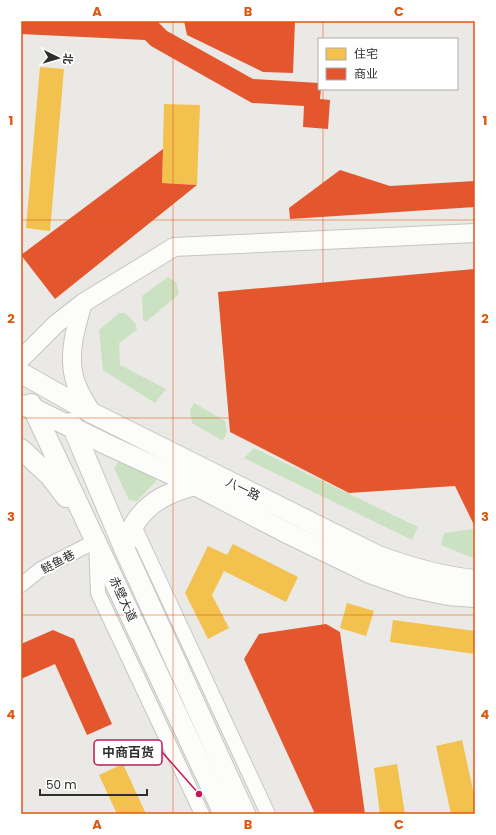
<svg xmlns="http://www.w3.org/2000/svg" width="496" height="835" viewBox="0 0 496 835" font-family="Poppins,'Noto Sans SC',sans-serif">
	<style>
		.green { fill: #cbe2c2 }
		.homes { fill: #f2c14e }
		.shops { fill: #e4572e }
		.lines { fill: none; stroke-linecap: round; stroke-linejoin: round }
		.minor-casing { stroke: #c5c5c4; stroke-width: 16 }
		.tertiary-casing { stroke: #c5c5c4; stroke-width: 20 }
		.secondary-casing { stroke: #c5c5c4; stroke-width: 22 }
		.minor { stroke: #fcfcfb; stroke-width: 14 }
		.tertiary { stroke: #fcfcfb; stroke-width: 18 }
		.secondary { stroke: #fcfcfb; stroke-width: 20 }
		.grid { fill: none; stroke: #df570e; stroke-width: 1; stroke-opacity: 0.55 }
		.labels { text-anchor: middle; stroke-width: 4; stroke-linejoin: round; paint-order: stroke }
		.street-label { font-size: 12px; fill: #2e2e2e; stroke: #fff }
		.leader { fill: none; stroke: #c2185b; stroke-width: 1.5 }
		.callout-dot { fill: #c2185b; stroke: #fff; stroke-width: 1.5 }
		.callout { fill: #fff; stroke: #c2185b; stroke-width: 1.5 }
		.callout-label { font-size: 13px; text-anchor: middle; font-weight: bold; fill: #2e2e2e }
		.neatline { fill: none; stroke: #df570e; stroke-width: 1.5 }
		.grid-label { font-size: 13px; text-anchor: middle; font-weight: bold; fill: #df570e }
	</style>
	<rect width="100%" height="100%" fill="#eae9e5"/>
	<g class="green">
		<polygon points="168,277 176,282 179,294 146,322 143,319 142,296"/>
		<polygon points="119,313 125,313 135,323 137,330 119,343 120,365 166,389 155,403 103,370 99,330"/>
		<polygon points="194,403 225,421 227,432 223,441 192,423 190,410"/>
		<polygon points="254,448 418,527 412,540 244,458"/>
		<polygon points="121,458 154,475 156,481 137,501 129,500 114,468"/>
		<polygon points="473,529 475,530 475,559 441,545 444,533"/>
	</g>
	<g class="homes">
		<polygon points="40,67 64,69 50,231 26,228"/>
		<polygon points="164,104 200,105 197,185 162,183"/>
		<polygon points="475,269 475,313 445,316 441,272"/>
		<polygon points="262,288 273,391 227,396 218,292"/>
		<polygon points="233,544 298,577 286,602 224,571 212,595 229,628 208,639 185,593 208,546 227,555"/>
		<polygon points="347,603 374,611 366,636 340,628"/>
		<polygon points="393,620 475,631 475,654 390,642"/>
		<polygon points="462,740 475,799 475,814 451,814 436,746"/>
		<polygon points="123,764 146,814 117,814 99,775"/>
		<polygon points="397,764 405,814 380,814 374,768"/>
	</g>
	<g class="shops">
		<polygon points="21,21 157,21 167,31 253,79 319,83 319,89 321,89 320,99 330,100 328,129 303,127 304,106 252,103 151,46 145,40 21,34"/>
		<polygon points="184,21 295,21 293,73 263,72 187,35"/>
		<polygon points="163,149 162,183 197,185 55,299 21,255"/>
		<polygon points="340,170 390,186 475,181 475,207 290,219 289,208"/>
		<polygon points="475,269 475,527 455,486 349,493 230,432 218,292"/>
		<polygon points="326,624 340,632 365,814 315,814 244,659 259,634"/>
		<polygon points="53,630 74,639 112,724 87,735 55,664 21,679 21,644"/>
	</g>
	<g class="lines">
		<defs>
			<g id="minor">
				<polyline points="134,526 268,814"/>
				<polyline points="21,585 41,569 96,541 98,593 202,814"/>
			</g>
			<g id="tertiary">
				<path d="M 83,303 C 76,326 68,353 74,377 C 77,390 85,402 92,413"/>
				<polyline points="21,359 56,324 83,303 174,247 475,233"/>
			</g>
			<g id="secondary">
				<path d="M 21,373 L 92,413 L 378,556 C 411,568 441,577 475,580"/>
				<polyline points="31,404 224,814"/>
				<polyline points="21,405 32,408 110,446 195,485 285,532 370,573 410,587 448,595 475,597"/>
				<polyline points="71,423 124,548 245,814"/>
				<polyline points="21,449 50,476 66,497"/>
				<path d="M 124,548 C 128,539 131,528 137,520 C 152,499 171,492 195,485"/>
			</g>
		</defs>
		<use href="#minor" class="minor-casing"/>
		<use href="#tertiary" class="tertiary-casing"/>
		<use href="#secondary" class="secondary-casing"/>
		<use href="#minor" class="minor"/>
		<use href="#tertiary" class="tertiary"/>
		<use href="#secondary" class="secondary"/>
	</g>
	<path class="grid" d="M 173,21 L 173,814M 323,21 L 323,39M 323,89 L 323,814M 21,220 L 475,220M 21,418 L 475,418M 21,615 L 475,615"/>
	<g class="labels">
		<g class="street-label">
			<text transform="translate(243 489) rotate(26)" y="4">八一路</text>
			<text transform="translate(58 562) rotate(-28)" y="4">鲢鱼巷</text>
			<text transform="translate(123 599) rotate(65)" y="4">赤壁大道</text>
		</g>
	</g>
	<path class="leader" d="M199 794L162 752"/>
	<circle class="callout-dot" cx="199" cy="794" r="4"/>
	<rect class="callout" x="94" y="740" width="68" height="25" rx="4"/>
	<g class="callout-label">
		<text x="128" y="757">中商百货</text>
	</g>
	<rect width="496" height="835" fill="none" stroke="#ffffff" stroke-width="44"/>
	<rect x="318" y="38" width="140" height="52" fill="#ffffff" stroke="#ababab"/>
	<rect x="326" y="48" width="20" height="12" fill="#f2c14e" stroke="#ababab"/>
	<text x="354" y="58" font-size="12" fill="#2e2e2e">住宅</text>
	<rect x="326" y="68" width="20" height="12" fill="#e4572e" stroke="#ababab"/>
	<text x="354" y="78" font-size="12" fill="#2e2e2e">商业</text>
	<g transform="translate(58 58) rotate(95)" stroke="#ffffff" stroke-width="3" paint-order="stroke">
	<path d="M0-3L7 15L0 10L-7 15Z" fill="#2e2e2e"/>
	<text y="-6" font-size="11" font-weight="bold" text-anchor="middle" fill="#2e2e2e">北</text>
	</g>
	<path d="M40 789v6h107v-6" fill="none" stroke="#2e2e2e" stroke-width="2"/>
	<text x="46" y="789" font-size="12" fill="#2e2e2e" stroke="#ffffff" stroke-width="3" paint-order="stroke">50 m</text>
	<rect x="22" y="22" width="452" height="791" class="neatline"/>
	<g class="grid-label">
		<text x="97" y="16">A</text>
		<text x="248" y="16">B</text>
		<text x="399" y="16">C</text>
		<text x="11" y="125">1</text>
		<text x="485" y="125">1</text>
		<text x="11" y="323">2</text>
		<text x="485" y="323">2</text>
		<text x="11" y="521">3</text>
		<text x="485" y="521">3</text>
		<text x="11" y="719">4</text>
		<text x="485" y="719">4</text>
		<text x="97" y="829">A</text>
		<text x="248" y="829">B</text>
		<text x="399" y="829">C</text>
	</g>
</svg>
